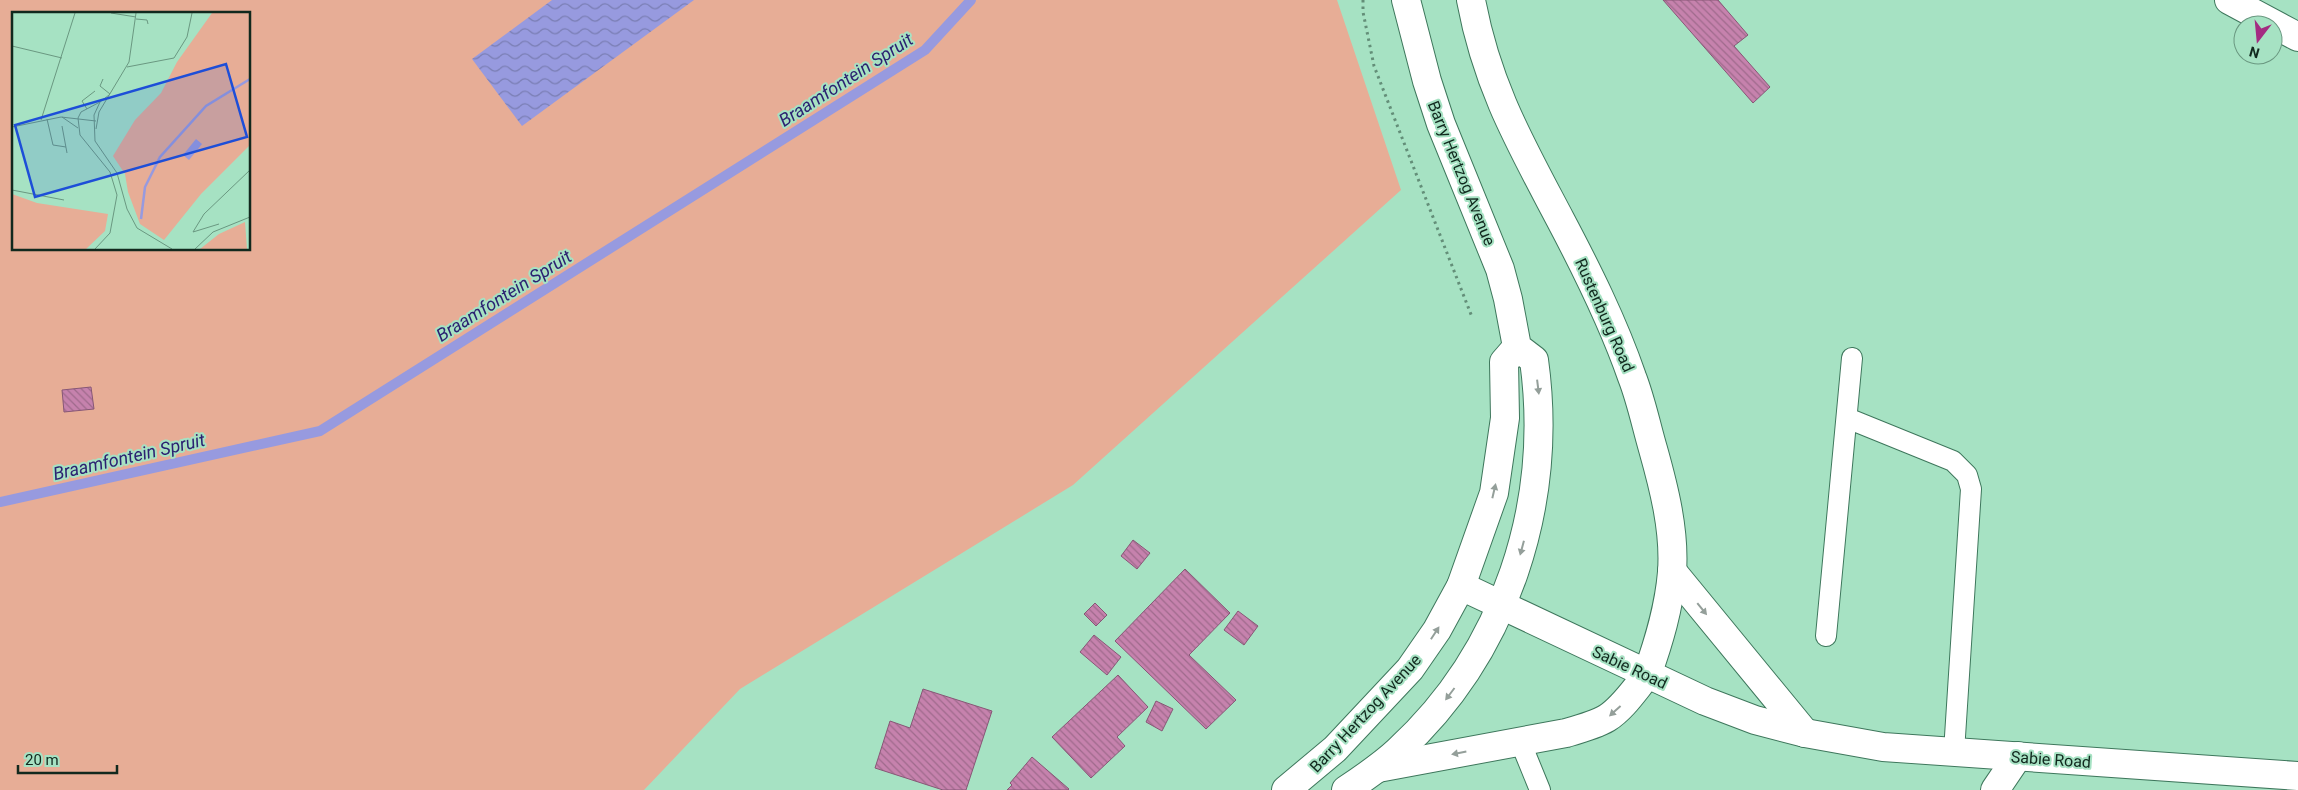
<svg xmlns="http://www.w3.org/2000/svg" width="2298" height="790" viewBox="0 0 2298 790" font-family="Roboto,sans-serif">
	<style>
		.grass { fill: #e7ad96; fill-rule: evenodd }
		.water { fill: url(#water-waves) }
		.lines { fill: none; stroke-linecap: round; stroke-linejoin: round }
		.stream { stroke: #979adf; stroke-width: 10 }
		.building { fill: url(#building-back-hatch); stroke: #875776 }
		.service-casing { stroke: #3e775c; stroke-width: 22 }
		.minor-casing { stroke: #3e775c; stroke-width: 30 }
		.secondary-casing { stroke: #3e775c; stroke-width: 30 }
		.path { stroke: #638e78; stroke-width: 3; stroke-dasharray: 2.5 4; stroke-linecap: butt }
		.service { stroke: #fff; stroke-width: 20 }
		.minor { stroke: #fff; stroke-width: 28 }
		.secondary { stroke: #fff; stroke-width: 28 }
		.oneway { fill: #949f9a }
		.labels { text-anchor: middle; stroke-width: 4; stroke-linejoin: round; paint-order: stroke }
		.street-label { font-size: 16px; fill: #11291e; stroke: #a6e2c3 }
		.water-label { font-size: 18px; font-style: italic; fill: #2c2271; stroke: #a6e2c3 }
		.inset-river { fill: none; stroke: #979adf; stroke-width: 2.5 }
		.inset-road { fill: none; stroke: #6a9881; stroke-width: 1 }
		.view { fill: #1d4ed8; fill-opacity: 0.15; stroke: #1d4ed8; stroke-width: 2.5 }
		.inset-edge { fill: none; stroke: #11291e; stroke-width: 2.5 }
	</style>
	<defs>
		<pattern id="water-waves" width="16" height="10" patternUnits="userSpaceOnUse" patternTransform="scale(1.25)"><rect width="16" height="10" fill="#979adf"/><path d="M0 5q4-4 8 0t8 0" fill="none" stroke="#7a7eb4"/></pattern>
		<pattern id="building-back-hatch" width="6" height="6" patternUnits="userSpaceOnUse" patternTransform="scale(1.25)"><rect width="6" height="6" fill="#c682ad"/><path d="M-1 5l2 2M0 0l6 6M5-1l2 2" fill="none" stroke="#9f6a8c"/></pattern>
	</defs>
	<rect width="100%" height="100%" fill="#a6e2c3"/>
	<path class="grass" d="M 0,0 L 1337,0 L 1401,190 L 1073,485 L 740,689 L 644,790 L 0,790 ZM 14,14 L 249,14 L 249,249 L 14,249 Z"/>
	<polygon class="water" points="552,0 694,0 522,126 472,59"/>
	<g class="lines">
		<polyline class="stream" points="0,502 320,431 925,50 971,0"/>
	</g>
	<g class="building">
		<polygon points="1663,0 1718,0 1748,35 1734,46 1770,87 1753,103"/>
		<polygon points="91,387 94,409 64,412 62,390"/>
		<polygon points="1133,540 1150,553 1137,569 1121,556"/>
		<polygon points="1185,569 1230,613 1189,655 1236,700 1206,729 1115,641"/>
		<polygon points="1095,603 1107,615 1096,626 1084,614"/>
		<polygon points="1238,611 1258,626 1244,645 1224,630"/>
		<polygon points="1094,635 1121,657 1107,675 1080,652"/>
		<polygon points="1118,675 1148,707 1117,737 1125,746 1091,778 1052,737"/>
		<polygon points="923,689 992,711 966,790 943,790 875,768 890,721 910,728"/>
		<polygon points="1156,701 1173,709 1162,731 1146,722"/>
		<polygon points="1032,757 1069,789 1068,790 1007,790 1012,785 1010,783"/>
	</g>
	<g class="lines">
		<defs>
			<g id="service">
				<polyline points="1847,418 1953,461 1967,475 1971,489 1954,752"/>
				<polyline points="1826,636 1852,358"/>
				<polyline points="1520,741 1540,790"/>
			</g>
			<g id="minor">
				<path d="M 1471,0 C 1487,86 1520,143 1560,219 C 1587,270 1613,322 1632,377 C 1641,400 1646,425 1653,449 C 1664,488 1675,531 1672,572 C 1669,608 1659,641 1647,675"/>
				<polyline points="2229,0 2298,37"/>
				<polyline points="1672,571 1805,733"/>
				<polyline points="1461,586 1705,701 1755,720 1805,733 1883,747 2298,776"/>
				<polyline points="1995,790 2018,756"/>
			</g>
			<g id="secondary">
				<path d="M 1378,768 L 1566,733 C 1580,729 1595,725 1607,718 C 1623,708 1635,689 1647,675"/>
				<polyline points="1286,790 1335,749 1410,669 1437,630 1461,586 1494,493 1505,418 1504,362 1517,347"/>
				<path d="M 1346,790 C 1364,778 1382,766 1398,751 C 1506,652 1554,504 1534,360 L 1517,347 L 1508,299 L 1500,269 L 1441,124 L 1427,81 L 1406,0"/>
			</g>
		</defs>
		<use href="#service" class="service-casing"/>
		<use href="#minor" class="minor-casing"/>
		<use href="#secondary" class="secondary-casing"/>
		<polyline class="path" points="1363,0 1363,12 1374,66 1472,317"/>
		<use href="#service" class="service"/>
		<use href="#minor" class="minor"/>
		<use href="#secondary" class="secondary"/>
	</g>
	<defs><path id="oneway-solid" d="M-6-.8H1V-3.2L6.5 0L1 3.2V.8H-6Z" transform="scale(1.25)"/></defs>
	<g class="oneway">
		<use href="#oneway-solid" transform="translate(1538 387) rotate(83)"/>
		<use href="#oneway-solid" transform="translate(1494 491) rotate(-77)"/>
		<use href="#oneway-solid" transform="translate(1522 548) rotate(105)"/>
		<use href="#oneway-solid" transform="translate(1702 609) rotate(51)"/>
		<use href="#oneway-solid" transform="translate(1435 633) rotate(-57)"/>
		<use href="#oneway-solid" transform="translate(1450 694) rotate(127)"/>
		<use href="#oneway-solid" transform="translate(1615 711) rotate(138)"/>
		<use href="#oneway-solid" transform="translate(1459 753) rotate(169)"/>
	</g>
	<g class="labels">
		<g class="street-label">
			<text transform="translate(1462 173) rotate(68)" y="6">Barry Hertzog Avenue</text>
			<text transform="translate(1605 315) rotate(66)" y="6">Rustenburg Road</text>
			<text transform="translate(1630 667) rotate(25)" y="6">Sabie Road</text>
			<text transform="translate(1365 713) rotate(-47)" y="6">Barry Hertzog Avenue</text>
			<text transform="translate(2051 759) rotate(4)" y="6">Sabie Road</text>
		</g>
		<g class="water-label">
			<text transform="translate(846 80) rotate(-33)" y="6">Braamfontein Spruit</text>
			<text transform="translate(504 296) rotate(-32)" y="6">Braamfontein Spruit</text>
			<text transform="translate(129 457) rotate(-13)" y="6">Braamfontein Spruit</text>
		</g>
	</g>
	<g transform="translate(12 12)">
		<rect width="238" height="238" fill="#a6e2c3"/>
		<path d="M 200,1 L 237,1 L 237,134 L 189,182 L 152,228 L 128,212 L 116,180 L 113,162 L 101,144 L 123,108 L 149,81 L 165,50 Z" fill="#e7ad96"/>
		<path d="M 0,182 L 25,191 L 96,202 L 93,219 L 74,237 L 0,237 ZM 233,210 L 235,237 L 188,237 L 207,222 Z" fill="#e7ad96"/>
		<path d="M 184,127 L 190,132 L 177,148 L 171,143 Z" fill="#979adf"/>
		<path class="inset-river" d="M 129,207 L 133,175 L 148,145 L 194,94 L 238,67"/>
		<path class="inset-road" d="M 99,1 L 124,5M 124,7 L 135,8 L 136,12M 0,34 L 50,46M 115,55 L 162,46 L 175,25 L 180,1M 91,67 L 88,74 L 98,82M 97,83 L 88,90 L 82,103 L 83,129 L 105,161 L 115,197 L 125,216 L 160,237M 75,97 L 70,89 L 83,79M 50,105 L 66,116M 66,106 L 68,123 L 98,160 L 105,183 L 98,221 L 83,237M 66,106 L 69,100 L 88,90M 35,107 L 41,133 L 54,135M 29,108 L 63,1M 50,114 L 55,141M 0,115 L 49,105 L 84,109M 84,117 L 87,100 L 117,50 L 124,1M 0,178 L 52,188M 207,212 L 181,220 L 192,202 L 238,158M 238,216 L 238,236M 183,237 L 201,220 L 238,205"/>
		<path class="view" d="M 214,52 L 235,125 L 23,185 L 3,113 Z"/>
		<rect width="238" height="238" class="inset-edge"/>
	</g>
	<g transform="translate(2258 40) rotate(196)"><circle r="24" fill="#a6e2c3" stroke="#6a9881"/>
	<path d="M0-4L9 19L0 12L-9 19Z" fill="#a42b82"/>
	<text y="-8" font-size="14" font-weight="bold" text-anchor="middle" fill="#11291e">N</text>
	</g>
	<path d="M18 765v8h99v-8" fill="none" stroke="#11291e" stroke-width="2.5"/>
	<text x="25" y="765" font-size="15" fill="#11291e" stroke="#a6e2c3" stroke-width="4" paint-order="stroke">20 m</text>
</svg>
